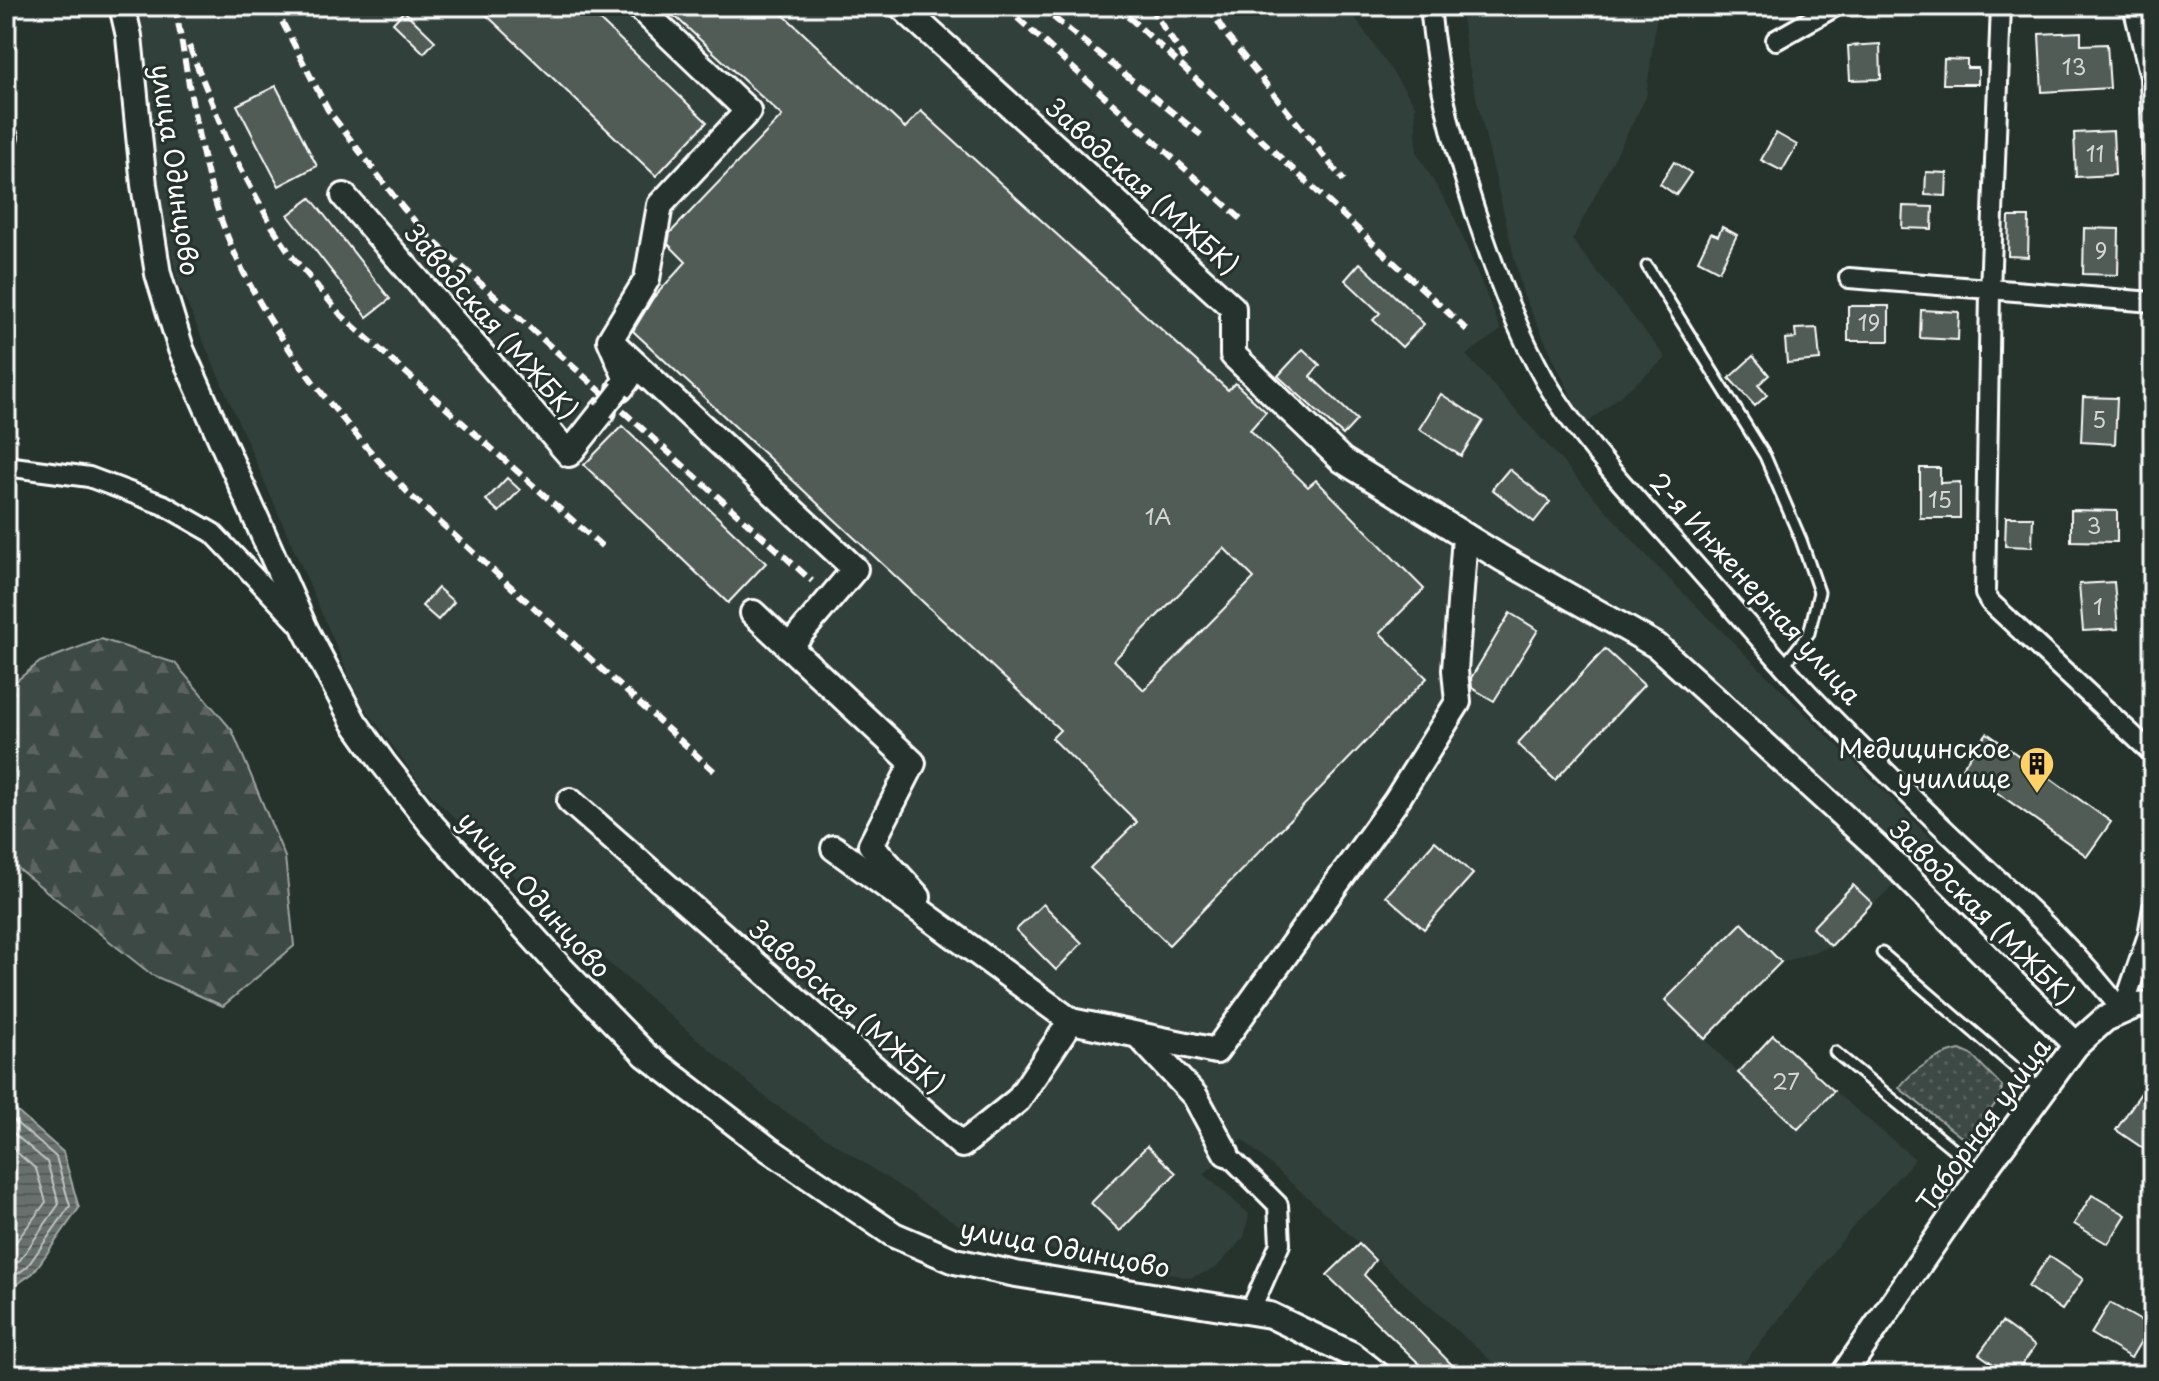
<svg xmlns="http://www.w3.org/2000/svg" width="2159" height="1381" viewBox="0 0 2159 1381" font-family="'Playpen Sans',sans-serif">
	<style>
		.built { fill: #333f3a }
		.grass { fill: url(#grass-dots); stroke: #9ea4a2; stroke-width: 2 }
		.forest { fill: url(#forest-firs); stroke: #9ea4a2; stroke-width: 2 }
		.water { fill: url(#water-rules); stroke: #a4a9a7; stroke-width: 2 }
		.lines { fill: none; stroke-linecap: round; stroke-linejoin: round }
		.shore { stroke: #c2c6c4; stroke-width: 2 }
		.building { fill: #515c57; stroke: #fff; stroke-width: 2; fill-rule: evenodd }
		.lane-casing { stroke: #fff; stroke-width: 15 }
		.street-casing { stroke: #fff; stroke-width: 24 }
		.secondary-casing { stroke: #fff; stroke-width: 30 }
		.lane { stroke: #26332d; stroke-width: 9 }
		.street { stroke: #26332d; stroke-width: 18 }
		.secondary { stroke: #26332d; stroke-width: 24 }
		.rail { stroke: #fff; stroke-width: 6; stroke-dasharray: 12 6; stroke-linecap: butt }
		.street-bridge-casing { stroke: #fff; stroke-width: 24; stroke-linecap: butt }
		.street-bridge { stroke: #26332d; stroke-width: 18 }
		.labels { text-anchor: middle; stroke-width: 6; stroke-linejoin: round; paint-order: stroke }
		.number-label { font-size: 22px; fill: #d4d6d5 }
		.street-label { font-size: 26px; fill: #fff; stroke: #26332d }
		.poi-label { font-size: 26px; fill: #fff; stroke: #26332d; text-anchor: end }
	</style>
	<defs>
		<pattern id="grass-dots" width="8" height="8" patternUnits="userSpaceOnUse" patternTransform="scale(2)"><rect width="8" height="8" fill="#3e4944"/><path d="M2 2h.1M6 6h.1" fill="none" stroke="#5b6460" stroke-width="1.8" stroke-linecap="round"/></pattern>
		<pattern id="forest-firs" width="22" height="20" patternUnits="userSpaceOnUse" patternTransform="scale(2)"><rect width="22" height="20" fill="#3e4944"/><path d="M5 1l3.5 6h-7zM16 11l3.5 6h-7z" fill="#5b6460"/></pattern>
		<pattern id="water-rules" width="6" height="5" patternUnits="userSpaceOnUse" patternTransform="scale(2)"><rect width="6" height="5" fill="#67706c"/><path d="M0 2.5h6" fill="none" stroke="#575a59"/></pattern>
	</defs>
	<rect width="100%" height="100%" fill="#26332d"/>
	<filter id="ink" filterUnits="userSpaceOnUse"><feTurbulence type="fractalNoise" baseFrequency=".0125" numOctaves="2"/><feDisplacementMap in="SourceGraphic" scale="16" xChannelSelector="R" yChannelSelector="G"/><feConvolveMatrix kernelMatrix="1 2 1 2 8 2 1 2 1" color-interpolation-filters="sRGB"/></filter>
	<g filter="url(#ink)">
		<g class="built">
			<polygon points="138,6 1347,6 1415,105 1417,153 1453,214 1501,330 1466,355 1658,568 1936,843 1831,946 1781,963 1705,1039 1738,1073 1773,1035 1834,1091 1915,1159 1852,1228 1734,1375 1507,1375 1242,1139 1204,1174 1249,1214 1244,1237 1216,1268 1190,1278 971,1233 771,1102 569,929 422,786 360,701 178,283 163,215"/>
			<polygon points="1461,6 1658,6 1646,97 1572,240 1666,358 1585,425 1523,294 1467,58"/>
		</g>
		<path class="grass" d="M 1960,1050 L 1972,1055 L 2002,1086 L 2001,1096 L 1969,1139 L 1960,1136 L 1899,1088 C 1912,1070 1938,1054 1960,1050 Z"/>
		<polygon class="forest" points="101,639 175,663 232,730 285,857 294,946 223,1006 152,975 6,859 6,689 40,662"/>
		<polygon class="water" points="6,1102 63,1152 79,1208 33,1273 6,1292"/>
		<g class="lines">
			<g class="shore">
				<polyline points="6,1114 56,1157 70,1206 27,1267 6,1282"/>
				<polyline points="6,1127 47,1162 59,1204 20,1260 6,1270"/>
				<polyline points="6,1143 36,1169 46,1202 6,1255"/>
			</g>
		</g>
		<g class="building">
			<polygon points="477,6 585,6 707,122 656,176"/>
			<path d="M 664,6 L 774,6 L 905,128 L 921,111 L 1228,390 L 1235,383 L 1266,412 L 1250,430 L 1308,487 L 1316,480 L 1424,589 L 1380,633 L 1427,678 L 1169,945 L 1090,868 L 1137,822 L 1052,738 L 1060,730 L 633,331 L 653,298 L 686,262 L 668,244 L 670,233 L 782,116 ZM 1224,548 L 1254,578 L 1144,690 L 1114,660 Z"/>
			<polygon points="404,11 435,41 424,53 393,23"/>
			<polygon points="2081,32 2081,45 2107,44 2110,88 2042,92 2039,34"/>
			<polygon points="1880,44 1881,79 1850,80 1848,46"/>
			<polygon points="1944,59 1967,60 1967,68 1978,68 1978,84 1943,84"/>
			<polygon points="276,86 317,166 279,186 237,105"/>
			<polygon points="2113,131 2115,175 2076,177 2074,133"/>
			<polygon points="1776,133 1797,145 1782,171 1761,160"/>
			<polygon points="1674,162 1691,173 1676,195 1660,184"/>
			<polygon points="1926,172 1947,173 1946,196 1925,195"/>
			<polygon points="311,198 390,299 367,317 288,215"/>
			<polygon points="1903,206 1933,207 1932,229 1902,228"/>
			<polygon points="2009,217 2029,217 2028,257 2008,256"/>
			<polygon points="1722,227 1737,235 1719,271 1698,260 1711,233 1718,236"/>
			<polygon points="2084,228 2119,229 2118,275 2083,274"/>
			<polygon points="1360,263 1424,324 1402,347 1373,320 1380,313 1345,280"/>
			<rect x="1848" y="306" width="41" height="35"/>
			<polygon points="1921,310 1959,312 1958,340 1920,338"/>
			<polygon points="1817,328 1820,360 1787,363 1785,339 1796,338 1795,329"/>
			<polygon points="1303,349 1320,365 1310,376 1357,420 1343,435 1278,376"/>
			<polygon points="1753,356 1769,375 1758,385 1767,395 1755,406 1729,378"/>
			<polygon points="1441,394 1483,421 1461,456 1419,429"/>
			<polygon points="2083,397 2117,398 2115,444 2081,442"/>
			<polygon points="622,426 766,563 728,603 584,465"/>
			<polygon points="1920,468 1940,468 1940,483 1960,482 1960,518 1920,518"/>
			<polygon points="1509,469 1550,502 1534,522 1492,489"/>
			<polygon points="507,478 520,490 499,512 486,500"/>
			<polygon points="2071,510 2117,511 2117,542 2071,541"/>
			<polygon points="2006,517 2033,517 2032,547 2005,546"/>
			<polygon points="2114,582 2118,629 2083,631 2079,584"/>
			<polygon points="438,588 454,602 438,620 422,606"/>
			<polygon points="1510,613 1538,630 1494,701 1472,688 1471,678"/>
			<polygon points="1605,649 1644,685 1555,780 1517,744"/>
			<polygon points="1987,733 2111,822 2087,856 1962,768"/>
			<polygon points="1435,841 1473,874 1424,929 1386,896"/>
			<polygon points="1853,885 1872,903 1831,946 1812,928"/>
			<polygon points="1043,904 1082,943 1056,970 1016,930"/>
			<polygon points="1742,923 1781,962 1705,1039 1665,1000"/>
			<polygon points="1773,1035 1834,1091 1798,1129 1738,1073"/>
			<polygon points="2153,1075 2153,1155 2116,1130"/>
			<polygon points="1147,1146 1176,1173 1120,1231 1091,1203"/>
			<polygon points="2092,1195 2126,1215 2108,1244 2074,1224"/>
			<polygon points="1359,1244 1375,1260 1364,1275 1462,1375 1431,1375 1327,1275"/>
			<polygon points="2049,1256 2083,1279 2062,1310 2028,1287"/>
			<polygon points="2110,1303 2150,1326 2131,1358 2091,1334"/>
			<polygon points="2002,1322 2035,1346 2015,1375 2009,1375 1979,1354"/>
		</g>
		<g class="lines">
			<defs>
				<g id="lane">
					<polyline points="1647,266 1765,456 1801,540 1819,592 1809,633 1784,665"/>
					<polyline points="1882,953 2040,1089"/>
					<polyline points="1835,1052 1980,1171"/>
				</g>
				<g id="street">
					<path d="M 1430,6 C 1437,84 1455,152 1480,226 C 1498,279 1518,333 1546,382 C 1583,445 1636,498 1684,553 C 1724,598 1764,644 1804,689 C 1847,735 1893,779 1938,823 C 2001,884 2069,940 2122,1011"/>
					<polyline points="2001,6 1990,291 1985,594 1990,602 2153,754"/>
					<polyline points="2133,6 2150,77 2153,173"/>
					<polyline points="1776,40 1836,6"/>
					<polyline points="6,137 8,137"/>
					<polyline points="1849,278 2153,302"/>
					<polyline points="6,466 89,477 164,505 213,533 299,624"/>
					<polyline points="2122,1011 2148,935 2153,907"/>
					<polyline points="1226,1153 1278,1205 1280,1244 1250,1312"/>
				</g>
				<g id="secondary">
					<polyline points="122,6 129,36 144,185 158,274 181,349 306,631 354,722 383,763 432,825 562,969 646,1055 767,1148 894,1235 955,1261 1016,1274 1270,1315 1351,1354 1378,1375"/>
					<polyline points="901,6 1233,308 1233,355 1342,460 1503,559 1657,646 1875,845 2076,1045"/>
					<polyline points="344,196 569,454 603,411"/>
					<polyline points="618,348 855,569 789,647"/>
					<polyline points="620,389 627,380 610,340 647,279 660,205 748,111 638,6"/>
					<polyline points="753,613 913,763 871,845 918,897"/>
					<polyline points="570,801 962,1145 1018,1100 1071,1021"/>
					<polyline points="834,848 1071,1021 1216,1051 1396,801 1458,702 1455,670 1465,536"/>
					<polyline points="1138,1035 1195,1096 1226,1153"/>
					<polyline points="1843,1375 1982,1173 2076,1045 2105,1019 2137,1005 2153,1004"/>
				</g>
			</defs>
			<use href="#lane" class="lane-casing"/>
			<use href="#street" class="street-casing"/>
			<use href="#secondary" class="secondary-casing"/>
			<use href="#lane" class="lane"/>
			<use href="#street" class="street"/>
			<use href="#secondary" class="secondary"/>
			<g class="rail">
				<path d="M 175,6 C 187,68 195,131 212,191 C 245,309 328,406 410,495 L 714,771"/>
				<polyline points="274,6 328,110 403,208 430,238 812,581"/>
				<polyline points="1004,6 1241,219"/>
				<polyline points="1039,6 1201,135"/>
				<polyline points="1113,6 1132,20 1469,332"/>
				<polyline points="1149,6 1185,59"/>
				<polyline points="1208,6 1227,36 1344,181"/>
				<polyline points="189,46 232,152 272,226 291,255 341,315 605,549"/>
			</g>
			<defs>
				<polyline id="street-bridge" points="603,411 620,389"/>
			</defs>
			<use href="#street-bridge" class="street-bridge-casing"/>
			<use href="#street-bridge" class="street-bridge"/>
		</g>
	</g>
	<defs>
		<symbol id="building-pin" viewBox="-11 -11 22 30"><path d="M0 17L-7.5 6A9.5 9.5 0 1 1 7.5 6Z" fill="#ffd166" stroke="#26332d"/><path d="M-4-6H4V6H1V3H-1V6H-4ZM-2.5-4.3h1.7v1.8h-1.7ZM.8-4.3h1.7v1.8H.8ZM-2.5-1h1.7V.8h-1.7ZM.8-1h1.7V.8H.8Z" fill="#111"/></symbol>
	</defs>
	<g fill-rule="evenodd">
		<use href="#building-pin" x="2017" y="744" width="40" height="54"/>
	</g>
	<g class="labels">
		<g class="number-label">
			<text x="2074" y="75">13</text>
			<text x="2095" y="162">11</text>
			<text x="2101" y="259">9</text>
			<text x="1869" y="331">19</text>
			<text x="2099" y="428">5</text>
			<text x="1940" y="508">15</text>
			<text x="1158" y="525">1А</text>
			<text x="2094" y="534">3</text>
			<text x="2098" y="615">1</text>
			<text x="1786" y="1090">27</text>
		</g>
		<g class="street-label">
			<text transform="translate(175 170) rotate(82)" y="9">улица Одинцово</text>
			<text transform="translate(1142 187) rotate(42)" y="9">Заводская (МЖБК)</text>
			<text transform="translate(491 322) rotate(49)" y="9">Заводская (МЖБК)</text>
			<text transform="translate(1755 589) rotate(48)" y="9">2-я Инженерная улица</text>
			<text transform="translate(534 895) rotate(48)" y="9">улица Одинцово</text>
			<text transform="translate(1982 913) rotate(45)" y="9">Заводская (МЖБК)</text>
			<text transform="translate(847 1007) rotate(41)" y="9">Заводская (МЖБК)</text>
			<text transform="translate(1984 1125) rotate(-54)" y="9">Таборная улица</text>
			<text transform="translate(1065 1249) rotate(11)" y="9">улица Одинцово</text>
		</g>
		<g class="poi-label">
			<text x="2011" y="758">Медицинское<tspan x="2011" dy="30">училище</tspan></text>
		</g>
	</g>
	<rect width="2159" height="1381" fill="none" stroke="#26332d" stroke-width="32"/>
	<rect x="16" y="16" width="2127" height="1349" fill="none" stroke="#fff" stroke-width="3" filter="url(#ink)"/>
</svg>
